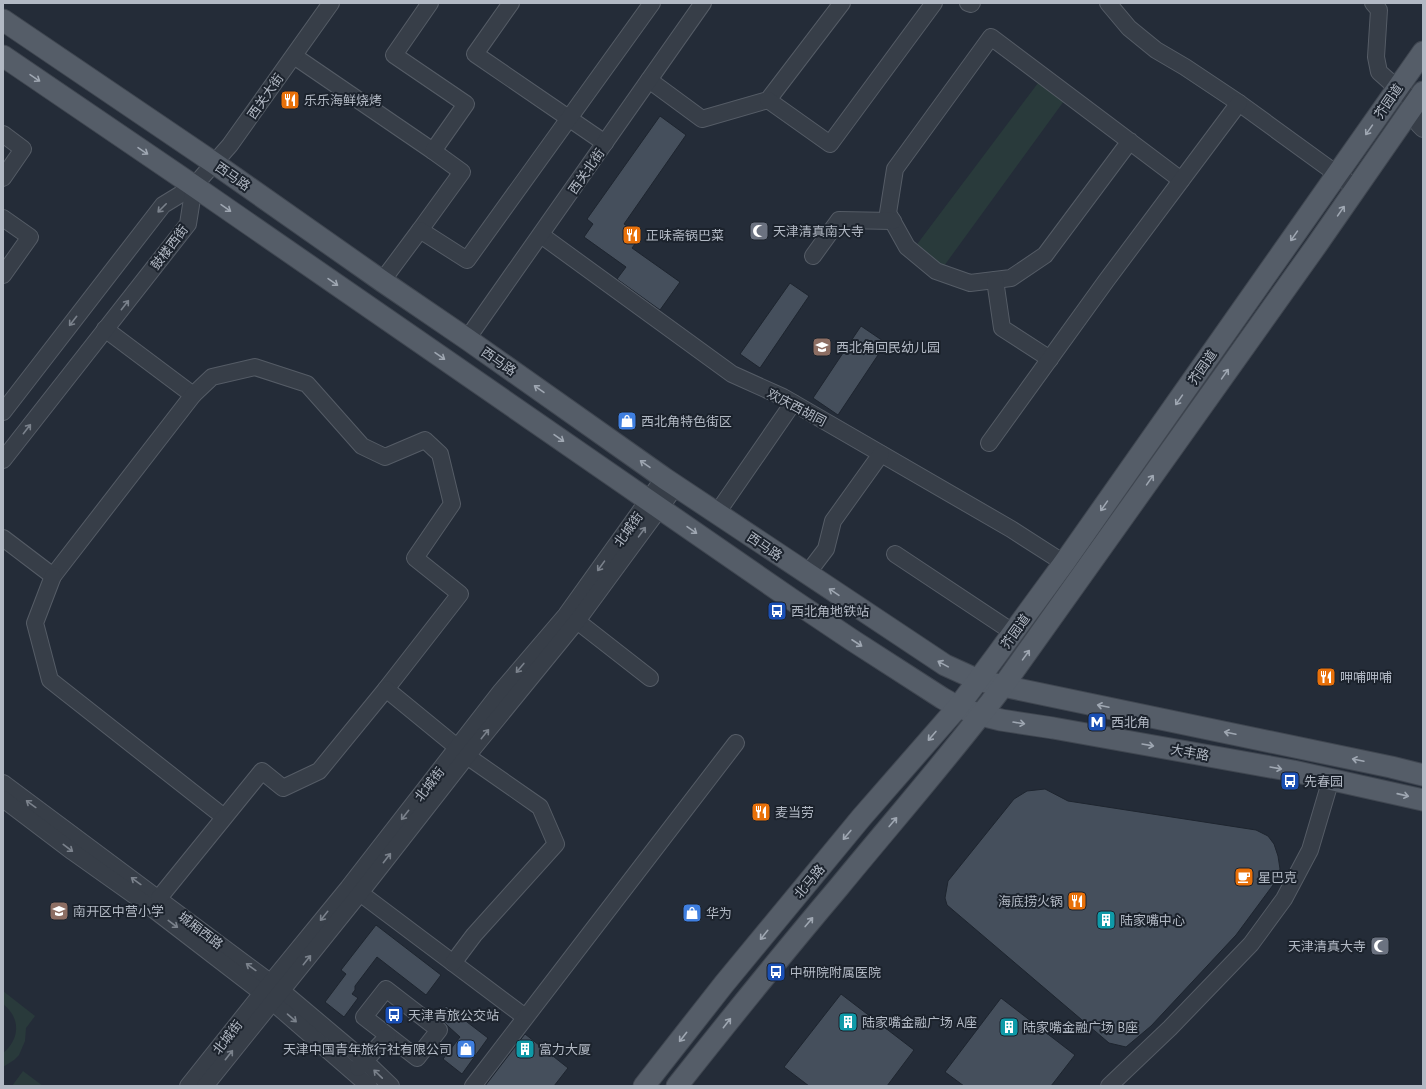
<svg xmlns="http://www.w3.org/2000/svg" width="1426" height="1089" viewBox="0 0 1426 1089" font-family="'PT Sans','Noto Sans SC',sans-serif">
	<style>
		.green { fill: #293a3b }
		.building { fill: #454f5c; stroke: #1e252f }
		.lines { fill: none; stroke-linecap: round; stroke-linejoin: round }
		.minor-casing { stroke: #555c66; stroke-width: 18 }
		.major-casing { stroke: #404751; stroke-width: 23 }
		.minor { stroke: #373e48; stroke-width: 16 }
		.major { stroke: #555d68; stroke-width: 21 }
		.oneway { stroke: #9fa7b2 }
		.oneway2 { stroke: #7b828c }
		.labels { text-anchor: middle; stroke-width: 4; stroke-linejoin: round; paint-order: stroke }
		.street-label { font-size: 13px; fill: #b2b9c4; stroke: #1c232d }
		.poi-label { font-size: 13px; fill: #b2b9c4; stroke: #1c232d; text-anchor: start }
	</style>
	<rect width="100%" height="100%" fill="#242c38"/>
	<g class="green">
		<polygon points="1038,83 1064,101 944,266 915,247"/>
		<path d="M 3,991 L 35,1016 L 26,1028 L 25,1041 L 19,1055 L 14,1060 L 3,1067 L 3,1053 C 20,1039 21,1018 3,1004 Z"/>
		<polygon points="23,1071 43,1086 12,1086"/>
	</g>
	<g class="building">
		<polygon points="660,116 686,135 624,224 641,236 632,248 680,282 660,310 617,279 626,267 584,237 593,224 587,219"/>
		<polygon points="790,283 809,296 760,368 740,354"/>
		<polygon points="861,326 886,343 838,415 813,398"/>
		<polygon points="1045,789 1068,801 1256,830 1268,836 1274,844 1278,856 1280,869 1276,881 1236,935 1151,1026 1126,1047 1109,1043 947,905 945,898 948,881 1014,799 1027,791"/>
		<polygon points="376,925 441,975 426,995 377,957 355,986 355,990 352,994 358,998 344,1017 325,1002 346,974 341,970"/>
		<polygon points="841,994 914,1050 887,1086 809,1086 784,1067"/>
		<polygon points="1001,998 1075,1055 1051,1086 964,1086 945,1072"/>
		<polygon points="446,1006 488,1038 462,1074 443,1059 460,1037 438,1017"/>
		<polygon points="525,1034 568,1068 554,1086 485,1086"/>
	</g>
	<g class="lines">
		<defs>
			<g id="minor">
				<polyline points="511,3 475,54 605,143"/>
				<polyline points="968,3 971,4 972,3"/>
				<polyline points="1108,3 1129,28 1156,50 1185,67 1239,103 1356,188"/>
				<polyline points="1373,3 1379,10 1376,57 1379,72 1397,88 1416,102 1419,125 1423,129"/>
				<polyline points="294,56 433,151"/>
				<polyline points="649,80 702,119 768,100 842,3"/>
				<polyline points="768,100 830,144 934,3"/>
				<polyline points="3,134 23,149 3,178"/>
				<polyline points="1130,141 1045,255 1011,278 970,283 936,271 907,247 888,213 895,169 991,37 1181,180"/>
				<polyline points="3,218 30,237 3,275"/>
				<polyline points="420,230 462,172 433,151 466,104 394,55 430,3"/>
				<polyline points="541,235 732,374 783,397 1011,529 1064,563"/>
				<polyline points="813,256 839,220 893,221"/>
				<polyline points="995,280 1002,328 1050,359"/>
				<polyline points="382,281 420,230 467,260 652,3"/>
				<polyline points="105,329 193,395"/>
				<polyline points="467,339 703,3"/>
				<polyline points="3,412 163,205 194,186 230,145 331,3"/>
				<polyline points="989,443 1106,281 1239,103"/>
				<polyline points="3,460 188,224 194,186"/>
				<polyline points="717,513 793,403"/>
				<polyline points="3,538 53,576 193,395 212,377 255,367 307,384 362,446 385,457 425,440 440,454 452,504 415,558 460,594 386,689"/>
				<polyline points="895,554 1014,633"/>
				<polyline points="807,574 826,549 833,521 881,454"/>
				<polyline points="53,576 35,623 50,680 224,817"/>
				<polyline points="577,621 650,678"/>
				<polyline points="3,783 282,991 365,1061 391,1086"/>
				<polyline points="3,799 73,852 149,906 262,993 369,1086"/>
				<polyline points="360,893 525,1017"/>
				<polyline points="159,898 262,771 283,788 319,771 386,689 458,748"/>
				<polyline points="453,963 474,935 556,844 540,807 467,756"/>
				<polygon points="386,989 439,1030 417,1058 364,1017"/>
				<polyline points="358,1068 388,1036"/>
				<polyline points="188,1086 262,993 348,888 501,691 566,615 664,478"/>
				<polyline points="205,1086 360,893 467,756 577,621 676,486"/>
				<polyline points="473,1086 736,743"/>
				<polyline points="1109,1086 1170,1028 1251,944 1284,899 1310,850 1331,779"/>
			</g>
			<g id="major">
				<polyline points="3,20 214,163 382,281 467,339 664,478 945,665 978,680 1003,686 1391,767 1423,775"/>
				<polyline points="3,56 194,186 791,599 852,640 942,698 958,707 981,715 1001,720 1053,728 1293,771 1423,800"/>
				<polyline points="644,1086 724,984 861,818 958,707 996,656 1064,563 1423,52"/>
				<path d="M 677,1086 C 730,1019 784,952 839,887 C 894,820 951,755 1003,686 L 1316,246 L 1423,92"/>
			</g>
		</defs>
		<use href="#minor" class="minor-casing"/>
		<use href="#major" class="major-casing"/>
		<use href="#minor" class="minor"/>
		<use href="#major" class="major"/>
	</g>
	<defs><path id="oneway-shaft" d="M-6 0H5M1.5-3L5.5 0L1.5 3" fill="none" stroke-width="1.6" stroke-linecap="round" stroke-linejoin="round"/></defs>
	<g class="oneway">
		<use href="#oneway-shaft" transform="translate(35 78) rotate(34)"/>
		<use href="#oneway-shaft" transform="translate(1369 130) rotate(125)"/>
		<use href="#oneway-shaft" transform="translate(143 151) rotate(34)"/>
		<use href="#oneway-shaft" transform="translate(226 208) rotate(35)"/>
		<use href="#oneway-shaft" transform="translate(1341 211) rotate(-55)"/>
		<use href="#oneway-shaft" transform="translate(1294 236) rotate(125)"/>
		<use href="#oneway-shaft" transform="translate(333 282) rotate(35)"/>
		<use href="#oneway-shaft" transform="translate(440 356) rotate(35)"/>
		<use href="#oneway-shaft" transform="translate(1225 374) rotate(-55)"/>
		<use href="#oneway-shaft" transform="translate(539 389) rotate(-145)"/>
		<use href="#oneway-shaft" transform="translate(1179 400) rotate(125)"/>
		<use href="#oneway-shaft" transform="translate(559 438) rotate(35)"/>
		<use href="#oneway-shaft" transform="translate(645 464) rotate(-145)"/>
		<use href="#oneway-shaft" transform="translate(1150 480) rotate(-55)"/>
		<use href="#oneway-shaft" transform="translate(1104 506) rotate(125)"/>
		<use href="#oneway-shaft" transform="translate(692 530) rotate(35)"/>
		<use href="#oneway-shaft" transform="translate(834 592) rotate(-146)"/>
		<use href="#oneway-shaft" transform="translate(857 643) rotate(33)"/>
		<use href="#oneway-shaft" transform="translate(1026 655) rotate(-54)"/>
		<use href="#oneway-shaft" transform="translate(943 664) rotate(-151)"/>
		<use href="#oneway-shaft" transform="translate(1103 706) rotate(-168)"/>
		<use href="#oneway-shaft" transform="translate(1019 723) rotate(9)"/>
		<use href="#oneway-shaft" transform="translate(1230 733) rotate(-168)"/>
		<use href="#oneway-shaft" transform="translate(932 736) rotate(131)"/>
		<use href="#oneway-shaft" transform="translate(1148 745) rotate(10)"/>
		<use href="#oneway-shaft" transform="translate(1358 760) rotate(-168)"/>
		<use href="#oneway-shaft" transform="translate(1276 768) rotate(10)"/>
		<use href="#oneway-shaft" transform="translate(1403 795) rotate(13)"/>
		<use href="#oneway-shaft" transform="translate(893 822) rotate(-50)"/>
		<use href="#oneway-shaft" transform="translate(847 835) rotate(130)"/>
		<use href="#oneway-shaft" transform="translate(809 922) rotate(-50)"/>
		<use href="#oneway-shaft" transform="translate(764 935) rotate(129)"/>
		<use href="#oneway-shaft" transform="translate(727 1023) rotate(-52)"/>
		<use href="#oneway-shaft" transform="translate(683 1037) rotate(128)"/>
	</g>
	<g class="oneway2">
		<use href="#oneway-shaft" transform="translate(162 208) rotate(135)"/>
		<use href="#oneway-shaft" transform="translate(125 305) rotate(-52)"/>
		<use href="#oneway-shaft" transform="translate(73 321) rotate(128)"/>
		<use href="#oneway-shaft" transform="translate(27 429) rotate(-52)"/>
		<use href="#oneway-shaft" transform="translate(642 532) rotate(-54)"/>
		<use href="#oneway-shaft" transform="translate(601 566) rotate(126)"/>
		<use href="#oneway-shaft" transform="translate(520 668) rotate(130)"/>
		<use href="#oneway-shaft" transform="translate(485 734) rotate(-51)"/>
		<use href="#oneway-shaft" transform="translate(31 804) rotate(-144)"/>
		<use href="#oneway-shaft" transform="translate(405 815) rotate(128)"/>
		<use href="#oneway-shaft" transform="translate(68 848) rotate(37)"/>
		<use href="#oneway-shaft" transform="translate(387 858) rotate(-52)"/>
		<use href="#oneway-shaft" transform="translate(136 881) rotate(-144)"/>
		<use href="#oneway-shaft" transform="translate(324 916) rotate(129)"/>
		<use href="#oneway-shaft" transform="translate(173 924) rotate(37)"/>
		<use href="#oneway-shaft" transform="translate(307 960) rotate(-51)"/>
		<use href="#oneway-shaft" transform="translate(251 967) rotate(-144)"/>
		<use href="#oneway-shaft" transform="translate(292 1018) rotate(41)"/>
		<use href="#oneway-shaft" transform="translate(229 1055) rotate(-52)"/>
		<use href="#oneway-shaft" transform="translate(378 1074) rotate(-136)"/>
	</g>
	<defs>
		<symbol id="restaurant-square" viewBox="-11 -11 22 22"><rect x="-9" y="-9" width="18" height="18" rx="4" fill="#e8710a" stroke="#1c232d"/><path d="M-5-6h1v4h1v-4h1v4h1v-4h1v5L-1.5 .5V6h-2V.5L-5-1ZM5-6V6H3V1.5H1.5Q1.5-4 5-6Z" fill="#fff"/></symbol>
		<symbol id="mosque-square" viewBox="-11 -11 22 22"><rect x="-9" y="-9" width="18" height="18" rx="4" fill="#6b7280" stroke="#1c232d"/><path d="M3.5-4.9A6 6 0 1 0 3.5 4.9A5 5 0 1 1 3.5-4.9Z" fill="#fff"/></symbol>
		<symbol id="school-square" viewBox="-11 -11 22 22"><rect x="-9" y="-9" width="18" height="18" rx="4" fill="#8d6e63" stroke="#1c232d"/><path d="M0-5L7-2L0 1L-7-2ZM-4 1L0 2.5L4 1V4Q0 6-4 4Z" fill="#fff"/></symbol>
		<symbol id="shop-square" viewBox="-11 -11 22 22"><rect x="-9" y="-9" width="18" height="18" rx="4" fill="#3f7fe0" stroke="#1c232d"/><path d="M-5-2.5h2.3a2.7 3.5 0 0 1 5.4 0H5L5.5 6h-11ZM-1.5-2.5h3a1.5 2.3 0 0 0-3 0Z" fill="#fff"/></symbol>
		<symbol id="bus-square" viewBox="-11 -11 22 22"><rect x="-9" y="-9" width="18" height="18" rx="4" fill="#1a4fb4" stroke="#1c232d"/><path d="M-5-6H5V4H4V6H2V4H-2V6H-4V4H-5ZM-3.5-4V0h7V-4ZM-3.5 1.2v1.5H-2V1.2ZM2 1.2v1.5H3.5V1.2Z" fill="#fff"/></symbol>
		<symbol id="metro-square" viewBox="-11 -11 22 22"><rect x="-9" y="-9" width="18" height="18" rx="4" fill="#1a4fb4" stroke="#1c232d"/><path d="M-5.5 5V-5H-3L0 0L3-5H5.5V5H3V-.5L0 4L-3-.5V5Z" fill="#fff"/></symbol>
		<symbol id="cafe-square" viewBox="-11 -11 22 22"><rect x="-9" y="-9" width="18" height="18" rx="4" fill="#e8710a" stroke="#1c232d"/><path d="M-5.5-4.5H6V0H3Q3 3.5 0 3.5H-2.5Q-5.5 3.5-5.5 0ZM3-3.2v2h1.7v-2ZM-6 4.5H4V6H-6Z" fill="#fff"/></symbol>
		<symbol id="building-square" viewBox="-11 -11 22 22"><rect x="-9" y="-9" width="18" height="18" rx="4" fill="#0f9aa8" stroke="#1c232d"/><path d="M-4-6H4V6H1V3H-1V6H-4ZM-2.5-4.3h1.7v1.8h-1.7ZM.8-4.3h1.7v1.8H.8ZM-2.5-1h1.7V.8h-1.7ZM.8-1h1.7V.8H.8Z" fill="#fff"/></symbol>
	</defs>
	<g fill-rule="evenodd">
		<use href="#restaurant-square" x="279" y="89" width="22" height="22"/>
		<use href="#mosque-square" x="748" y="220" width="22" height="22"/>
		<use href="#restaurant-square" x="621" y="224" width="22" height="22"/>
		<use href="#school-square" x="811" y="336" width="22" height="22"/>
		<use href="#shop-square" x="616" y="410" width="22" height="22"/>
		<use href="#bus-square" x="766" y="600" width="22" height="22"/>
		<use href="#restaurant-square" x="1315" y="666" width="22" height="22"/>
		<use href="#metro-square" x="1086" y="711" width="22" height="22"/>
		<use href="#bus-square" x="1279" y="770" width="22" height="22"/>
		<use href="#restaurant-square" x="750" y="801" width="22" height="22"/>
		<use href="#cafe-square" x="1233" y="866" width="22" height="22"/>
		<use href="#restaurant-square" x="1066" y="890" width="22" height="22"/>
		<use href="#school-square" x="48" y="900" width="22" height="22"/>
		<use href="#shop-square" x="681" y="902" width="22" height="22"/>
		<use href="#building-square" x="1095" y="909" width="22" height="22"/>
		<use href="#mosque-square" x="1369" y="935" width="22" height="22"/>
		<use href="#bus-square" x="765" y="961" width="22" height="22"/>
		<use href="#bus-square" x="383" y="1004" width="22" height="22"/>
		<use href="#building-square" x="837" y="1011" width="22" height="22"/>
		<use href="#building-square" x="998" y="1016" width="22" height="22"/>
		<use href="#shop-square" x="455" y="1038" width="22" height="22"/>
		<use href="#building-square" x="514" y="1038" width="22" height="22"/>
	</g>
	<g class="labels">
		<g class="street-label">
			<text transform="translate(265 96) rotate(-55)" y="5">西关大街</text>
			<text transform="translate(1388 101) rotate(-55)" y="5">芥园道</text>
			<text transform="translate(586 171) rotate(-55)" y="5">西关北街</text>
			<text transform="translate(233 176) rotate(35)" y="5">西马路</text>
			<text transform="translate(169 247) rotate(-53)" y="5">鼓楼西街</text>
			<text transform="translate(499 361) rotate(35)" y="5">西马路</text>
			<text transform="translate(1202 367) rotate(-55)" y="5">芥园道</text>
			<text transform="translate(797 407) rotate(28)" y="5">欢庆西胡同</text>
			<text transform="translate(628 529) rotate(-54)" y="5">北城街</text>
			<text transform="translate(765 546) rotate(34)" y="5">西马路</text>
			<text transform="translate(1015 631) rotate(-54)" y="5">芥园道</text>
			<text transform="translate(1190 752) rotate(10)" y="5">大丰路</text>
			<text transform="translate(429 784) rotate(-52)" y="5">北城街</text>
			<text transform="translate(809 881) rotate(-50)" y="5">北马路</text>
			<text transform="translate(201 930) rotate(37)" y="5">城厢西路</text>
			<text transform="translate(227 1037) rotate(-52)" y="5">北城街</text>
		</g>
		<g class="poi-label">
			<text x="304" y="105">乐乐海鲜烧烤</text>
			<text x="773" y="236">天津清真南大寺</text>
			<text x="646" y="240">正味斋锅巴菜</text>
			<text x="836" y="352">西北角回民幼儿园</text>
			<text x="641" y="426">西北角特色街区</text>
			<text x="791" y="616">西北角地铁站</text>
			<text x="1340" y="682">呷哺呷哺</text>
			<text x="1111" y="727">西北角</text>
			<text x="1304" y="786">先春园</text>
			<text x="775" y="817">麦当劳</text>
			<text x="1258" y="882">星巴克</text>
			<text x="1063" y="906" text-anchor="end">海底捞火锅</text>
			<text x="73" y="916">南开区中营小学</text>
			<text x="706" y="918">华为</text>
			<text x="1120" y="925">陆家嘴中心</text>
			<text x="1366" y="951" text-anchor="end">天津清真大寺</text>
			<text x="790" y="977">中研院附属医院</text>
			<text x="408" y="1020">天津青旅公交站</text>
			<text x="862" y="1027">陆家嘴金融广场 A座</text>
			<text x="1023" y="1032">陆家嘴金融广场 B座</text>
			<text x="452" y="1054" text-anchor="end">天津中国青年旅行社有限公司</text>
			<text x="539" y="1054">富力大厦</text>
		</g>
	</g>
	<rect width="1426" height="1089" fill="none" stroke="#b2b9c4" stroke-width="8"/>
</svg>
